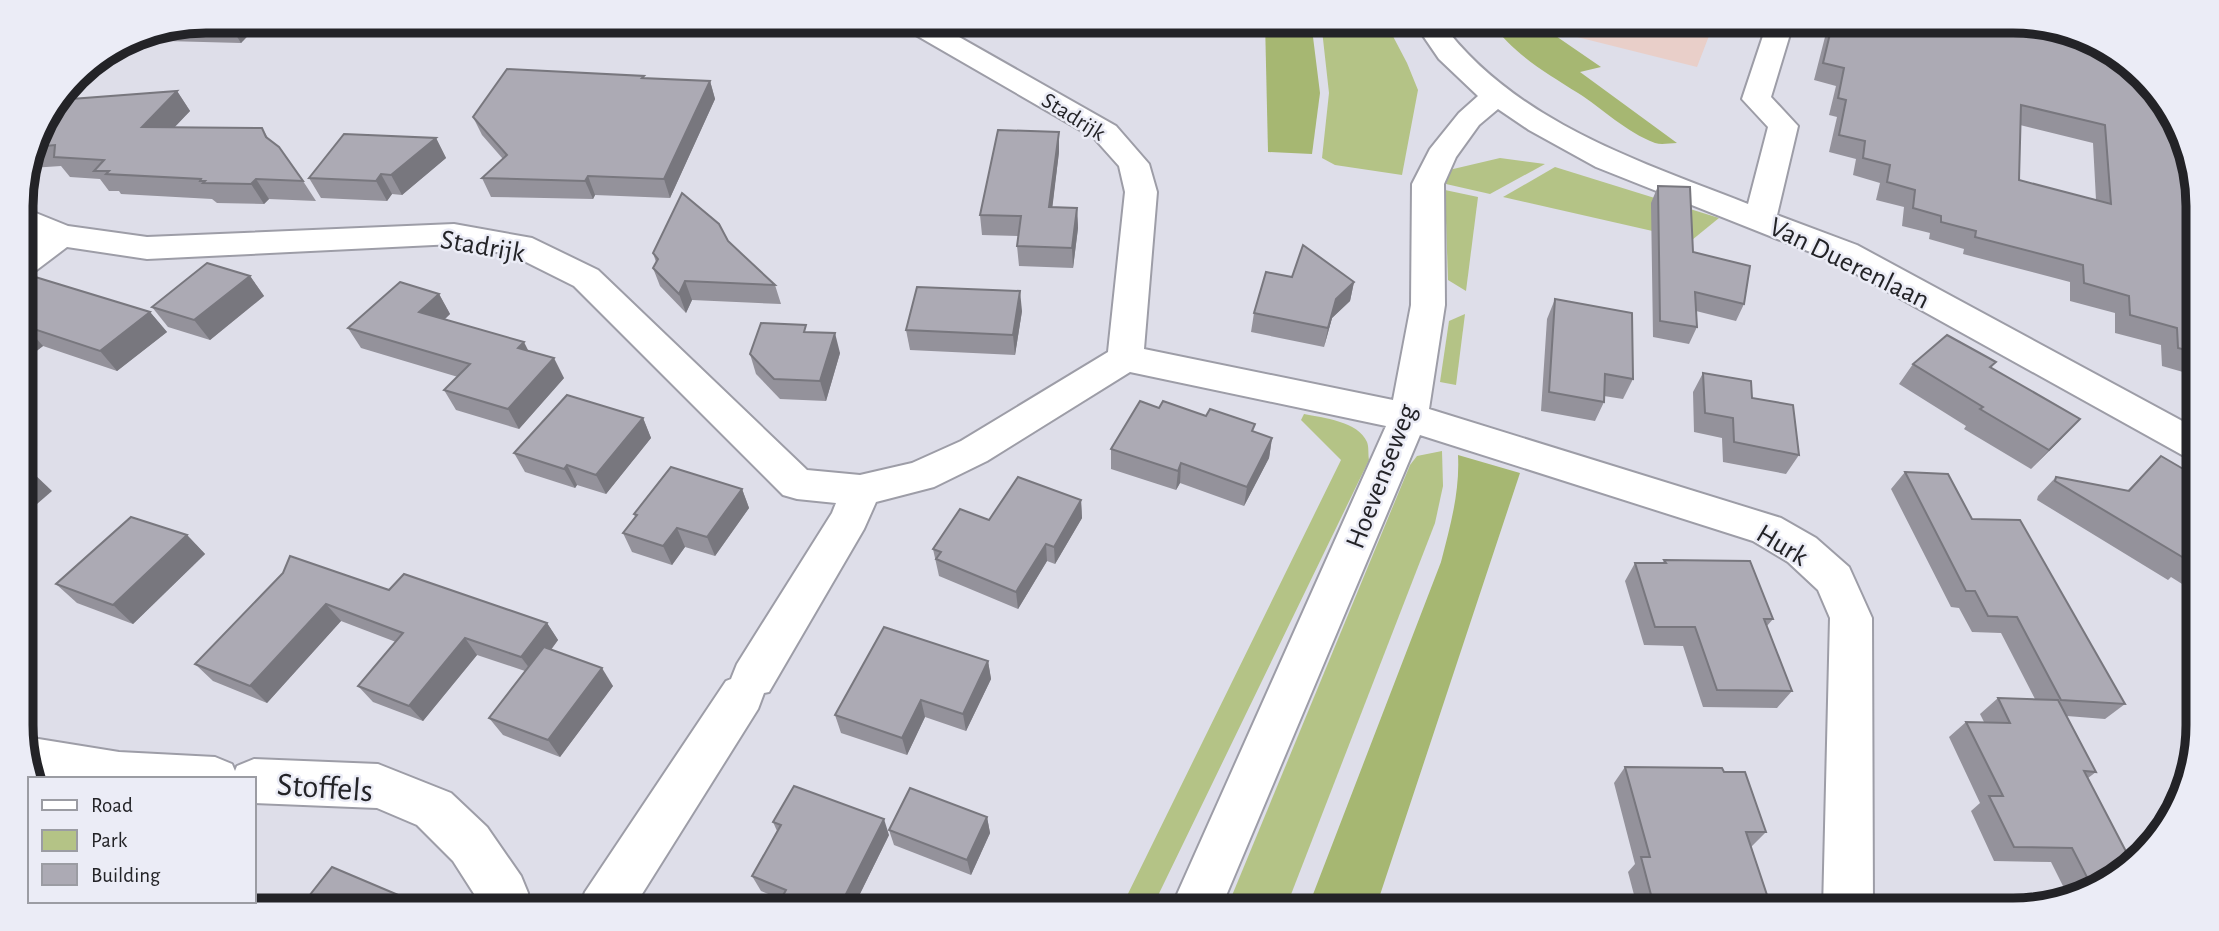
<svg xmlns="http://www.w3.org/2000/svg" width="2219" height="931" viewBox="0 0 2219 931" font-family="'Alegreya Sans',sans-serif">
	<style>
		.education { fill: #e9cfc9 }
		.green { fill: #b4c386 }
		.forest { fill: #a6b772 }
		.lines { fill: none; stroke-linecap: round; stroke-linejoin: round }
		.minor-casing { stroke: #9d9da7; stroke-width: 4 }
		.minor { fill: #fff; fill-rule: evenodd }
		.wall { fill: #94929b; fill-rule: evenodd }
		.shaded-wall { fill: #78777e }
		.building { fill: #acaab4; stroke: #78777e; stroke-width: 2; fill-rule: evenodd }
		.labels { text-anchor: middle; stroke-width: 5; stroke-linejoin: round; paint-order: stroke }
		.far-street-label { font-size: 23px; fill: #232327; stroke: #ebecf6 }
		.street-label { font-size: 28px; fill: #232327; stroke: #ebecf6 }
		.near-street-label { font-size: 33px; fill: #232327; stroke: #ebecf6 }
		.rim { fill: none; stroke: #232327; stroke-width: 9 }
	</style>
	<rect width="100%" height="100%" fill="#dedee9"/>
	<polygon class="education" points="1534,21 1708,21 1707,27 1712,28 1697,67 1545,29"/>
	<g class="green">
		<polygon points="1321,21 1385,21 1407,63 1418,90 1402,175 1335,165 1322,158 1329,93"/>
		<polygon points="1500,158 1545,164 1490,194 1446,184 1449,170"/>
		<polygon points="1555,167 1719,218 1692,240 1503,197"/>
		<polygon points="1445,190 1478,197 1466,291 1448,280"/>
		<polygon points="1465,314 1456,385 1440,382 1449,321"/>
		<path d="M 1304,414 C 1323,418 1358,421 1367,442 C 1369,447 1368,454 1369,460 L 1151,910 L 1120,910 L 1341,460 L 1301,420 Z"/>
		<polygon points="1442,451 1443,486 1435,523 1285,910 1226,910 1410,465 1417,456"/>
	</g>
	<g class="forest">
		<polygon points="1265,21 1311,21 1320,93 1312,154 1268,152"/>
		<path d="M 1490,21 L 1534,21 L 1601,67 L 1580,72 L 1677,143 C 1669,143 1662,145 1655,143 C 1626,132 1603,109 1578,93 C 1545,72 1513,54 1490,21 Z"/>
		<path d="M 1458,455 L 1520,473 L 1375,910 L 1307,910 L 1441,562 C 1450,527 1460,492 1458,455 Z"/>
	</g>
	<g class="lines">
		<defs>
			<g id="minor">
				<path d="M 898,21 L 931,21 L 1116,126 L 1149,164 L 1157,192 L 1144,349 L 1393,400 L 1411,305 L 1412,184 L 1430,149 L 1459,113 L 1478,96 L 1439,59 L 1413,21 L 1440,21 C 1513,121 1636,160 1748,204 L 1768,127 L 1742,99 L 1768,21 L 1794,21 L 1771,97 L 1798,126 L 1777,215 L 1857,245 L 2197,429 L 2197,460 L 2184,456 L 1833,261 L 1596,167 L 1529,130 L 1498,109 L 1479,125 L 1456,157 L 1444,184 L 1445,305 L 1429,409 L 1781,518 L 1816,538 L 1849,567 L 1872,618 L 1873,910 L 1823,910 L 1830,618 L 1818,590 L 1788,562 L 1753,541 L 1420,435 L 1220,910 L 1170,910 L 1386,426 L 1130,372 L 987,461 L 934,487 L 876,502 L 864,529 L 769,692 L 764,693 L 758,709 L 632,910 L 578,910 L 585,892 L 726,681 L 731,679 L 737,664 L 832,513 L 836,503 L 797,499 L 783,495 L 574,286 L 512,255 L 454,244 L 147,259 L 67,247 L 34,272 L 22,275 L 22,248 L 37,237 L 22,230 L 21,207 L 68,226 L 147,237 L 454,224 L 532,238 L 598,270 L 807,470 L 860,475 L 912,463 L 961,441 L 1108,352 L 1125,192 L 1119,166 L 1094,138 L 902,27 Z"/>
				<polygon points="26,737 119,752 215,757 232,764 235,771 237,766 254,759 378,764 451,793 487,827 521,876 528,893 529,910 479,910 478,900 453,861 417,825 377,808 254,803 254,779 35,779 23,749 23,738"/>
			</g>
		</defs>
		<use href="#minor" class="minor-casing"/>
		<use href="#minor" class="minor"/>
	</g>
	<g class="wall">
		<polygon points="206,21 262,21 241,43 128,40 136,35"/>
		<polygon points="992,21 1053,21 1041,37 992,25"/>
		<path d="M 1821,21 L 2013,21 L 2196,182 L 2197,381 L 2184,376 L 2183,372 L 2162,366 L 2161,345 L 2115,333 L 2115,313 L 2070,301 L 2070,282 L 1963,254 L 1964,249 L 1929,239 L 1930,233 L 1902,226 L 1904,207 L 1876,200 L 1880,183 L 1853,175 L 1856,159 L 1829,152 L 1837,117 L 1829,115 L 1836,86 L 1814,80 L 1826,33 L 1818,31 ZM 2020,125 L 2093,143 L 2096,200 L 2019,180 Z"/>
		<polygon points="644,78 710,81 715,99 670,198 595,195 593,199 491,197 482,178 503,159 482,135 473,117"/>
		<polygon points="177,91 190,111 174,127 262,128 268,138 303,181 316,201 269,199 264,204 217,203 212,199 121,194 119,191 109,191 100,179 70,177 61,166 31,168 29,166 40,124"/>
		<polygon points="436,138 446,158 402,195 392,194 387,201 321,198 309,178"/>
		<polygon points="1059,152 1052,207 1077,208 1078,228 1073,268 1019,266 1017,246 1019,236 982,235 980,215"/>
		<polygon points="1658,186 1693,252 1744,304 1736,321 1696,311 1697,327 1689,344 1653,337 1651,203"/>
		<polygon points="653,253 775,285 781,304 692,300 686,313 660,286 653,268 656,262"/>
		<polygon points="250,276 264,296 210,340 168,327 152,307"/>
		<polygon points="1292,277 1354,282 1350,301 1332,318 1324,347 1251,332 1254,313"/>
		<polygon points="22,284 150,312 167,332 117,371 43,346 22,362"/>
		<polygon points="439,294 450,314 445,319 564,378 519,429 456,410 444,390 458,377 361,348 348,328"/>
		<polygon points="1555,299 1633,379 1623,399 1604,396 1604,402 1595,421 1541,411 1547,319"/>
		<polygon points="1022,311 1015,355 910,350 906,330"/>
		<polygon points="808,332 840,353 826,401 780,399 756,374 750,354"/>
		<polygon points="1996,362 1991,368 2062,438 2031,469 1964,429 1966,426 1899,384 1913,364"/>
		<polygon points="1703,373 1752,398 1799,455 1786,474 1723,462 1722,438 1694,432 1693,392"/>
		<polygon points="1159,408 1254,432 1272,438 1269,458 1244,506 1180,483 1176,490 1111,469 1111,449"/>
		<polygon points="643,418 651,438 606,494 577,485 575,488 525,472 514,453"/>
		<polygon points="2161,456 2197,477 2198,594 2171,577 2168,580 2037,500 2038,496 2056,477 2127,491"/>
		<polygon points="1905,472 1972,519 2125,704 2105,719 2067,716 2096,772 2088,778 2125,872 2067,894 2051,862 1994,861 1971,811 1980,803 1949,737 1966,722 1984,722 1980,714 1998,698 2035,699 2001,633 1972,632 1959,608 1951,607 1891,489"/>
		<polygon points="742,489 749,508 715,556 685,547 672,565 632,552 623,533 635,517 634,514"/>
		<polygon points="1081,500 1082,518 1055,564 1047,561 1018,609 939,576 933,549 989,520"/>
		<polygon points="187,535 205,554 133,624 77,603 56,584"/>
		<polygon points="1664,560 1773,619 1767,626 1792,691 1777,708 1703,707 1683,646 1644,645 1625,581 1635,563 1663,563"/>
		<polygon points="283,573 389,590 547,623 558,640 551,650 613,686 560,757 503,735 489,718 525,671 477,655 423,721 373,702 358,686 396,642 341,621 267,703 213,681 195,664"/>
		<polygon points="988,661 991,679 966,731 925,717 907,755 841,733 835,715"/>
		<polygon points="1625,767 1724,772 1766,832 1751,847 1772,910 1638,910 1628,872 1635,864 1614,783"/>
		<polygon points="987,817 990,833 971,875 894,845 889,830"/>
		<polygon points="773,822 889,835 852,910 775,910 781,899 761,891 752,876 777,831"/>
	</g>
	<g class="shaded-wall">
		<polygon points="232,21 262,21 241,43 229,24"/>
		<polygon points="1040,21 1053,21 1041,37"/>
		<polygon points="710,81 715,99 670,198 664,179"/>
		<polygon points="177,91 190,111 156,147 142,127"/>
		<polygon points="1059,132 1059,152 1050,227 1049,207"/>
		<polygon points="436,138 446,158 402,195 391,175"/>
		<polygon points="381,174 392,194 387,201 376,181"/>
		<polygon points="588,176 595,195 593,199 585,181"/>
		<polygon points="256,179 269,199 264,204 251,184"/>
		<polygon points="1077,208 1078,228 1073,268 1072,248"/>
		<polygon points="250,276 264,296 210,340 194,320"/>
		<polygon points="685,281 692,300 686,313 679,294"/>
		<polygon points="1354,282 1350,301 1332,318 1324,347 1328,328 1336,299"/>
		<polygon points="1020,291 1022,311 1015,355 1013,335"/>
		<polygon points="439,294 450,314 431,332 419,312"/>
		<polygon points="150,312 167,332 117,371 100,351"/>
		<polygon points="25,326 43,346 22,362 22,328"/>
		<polygon points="835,333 840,353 826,401 820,381"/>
		<polygon points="524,342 534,362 518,348"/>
		<polygon points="554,358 564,378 519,429 508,409"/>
		<polygon points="643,418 651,438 606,494 596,475"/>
		<polygon points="2080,419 2062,438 2031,469 2049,450"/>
		<polygon points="1272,438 1269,458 1244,506 1247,487"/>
		<polygon points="1181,463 1180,483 1176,490 1178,471"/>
		<polygon points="567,465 577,485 575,488 564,469"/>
		<polygon points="32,472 52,491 22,517 22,480"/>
		<polygon points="742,489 749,508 715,556 707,537"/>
		<polygon points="1081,500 1082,518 1055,564 1054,547"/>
		<polygon points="677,528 685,547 672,565 663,546"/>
		<polygon points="187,535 205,554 133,624 113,605"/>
		<polygon points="1046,544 1047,561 1018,609 1016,592"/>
		<polygon points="326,604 341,621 267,703 250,686"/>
		<polygon points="547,623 558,640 533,673 521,657"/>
		<polygon points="465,638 477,655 423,721 409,706"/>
		<polygon points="988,661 991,679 966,731 963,714"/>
		<polygon points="602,668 613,686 560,757 548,740"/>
		<polygon points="921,700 925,717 907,755 902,738"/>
		<polygon points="987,817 990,833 971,875 967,860"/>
		<polygon points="884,819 889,835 852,910 838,910"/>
		<polygon points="410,900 422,910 403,910"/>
		<polygon points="200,901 234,901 227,910 206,910 194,908"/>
	</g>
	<g class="building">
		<polygon points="206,21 232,21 229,24 197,23"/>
		<path d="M 1833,21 L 2013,21 L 2083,35 L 2159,93 L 2196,182 L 2197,353 L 2178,348 L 2177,328 L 2130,315 L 2129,296 L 2084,283 L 2083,265 L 1975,237 L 1976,231 L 1941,222 L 1941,216 L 1913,208 L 1915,190 L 1887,182 L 1890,165 L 1863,158 L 1865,141 L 1839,135 L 1846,100 L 1838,98 L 1844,68 L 1823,63 ZM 2021,105 L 2105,125 L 2111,204 L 2019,180 Z"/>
		<polygon points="507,69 644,76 642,78 710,81 664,179 588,176 585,181 482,178 507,155 473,117"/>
		<polygon points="177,91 142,127 262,128 266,137 279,147 303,181 256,179 251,184 203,183 205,181 200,181 201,179 106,174 109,171 94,171 104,160 54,157 55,145 34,147 40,124 58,100"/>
		<polygon points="998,130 1059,132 1049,207 1077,208 1072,248 1017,246 1021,216 980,215"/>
		<polygon points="344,134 436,138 391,175 381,174 376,181 309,178"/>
		<polygon points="1658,186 1690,187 1693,252 1750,266 1744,304 1695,292 1697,327 1660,321"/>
		<polygon points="682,193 719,224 728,241 775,285 685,281 679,294 653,268 658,259 653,253"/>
		<polygon points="1303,245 1354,282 1336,299 1328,328 1254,313 1266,272 1292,277"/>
		<polygon points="207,263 250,276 194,320 152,307"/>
		<polygon points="32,276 150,312 100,351 25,326 22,328 22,284"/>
		<polygon points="400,282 439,294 419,312 524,342 518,348 554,358 508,409 444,390 470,364 348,328"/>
		<polygon points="917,287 1020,291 1013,335 906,330"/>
		<polygon points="1555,299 1632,313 1633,379 1605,374 1604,402 1549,392"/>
		<polygon points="761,323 806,325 804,332 835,333 820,381 774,379 750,354"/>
		<polygon points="1947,335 1996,362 1990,367 2080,419 2049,450 1980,409 1983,407 1913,364"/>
		<polygon points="1703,373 1751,381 1752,398 1793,405 1799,455 1734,442 1733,418 1705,413"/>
		<polygon points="567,395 643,418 596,475 567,465 564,469 514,453"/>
		<polygon points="1140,401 1159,408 1163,401 1206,416 1210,409 1255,424 1252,431 1272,438 1247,487 1181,463 1178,471 1111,449"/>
		<polygon points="2161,456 2197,477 2197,561 2192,558 2189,561 2055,481 2056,477 2129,491"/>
		<polygon points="671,467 742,489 707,537 677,528 663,546 623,533 637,515 634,514"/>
		<polygon points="22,469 32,472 22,480"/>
		<polygon points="1905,472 1948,474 1972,519 2020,520 2125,704 2061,700 2017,617 1988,616 1975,591 1966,591"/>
		<polygon points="1018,477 1081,500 1054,547 1046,544 1016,592 936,559 941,552 933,549 960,509 989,520"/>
		<polygon points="131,517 187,535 113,605 56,584"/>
		<polygon points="290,556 389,590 404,574 547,623 521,657 465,638 409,706 358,686 403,633 326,604 250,686 195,664 283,573"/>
		<polygon points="1664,560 1750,561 1773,619 1764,619 1792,691 1717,690 1695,627 1655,627 1635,563 1666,563"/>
		<polygon points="884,627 988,661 963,714 921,700 902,738 835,715"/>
		<polygon points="544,647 602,668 548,740 489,718"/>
		<polygon points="1998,698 2058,700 2096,772 2084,771 2132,863 2125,872 2091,885 2072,848 2014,847 1989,796 2003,796 1966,722 2010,723"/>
		<polygon points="1625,767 1722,768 1724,772 1745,772 1766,832 1746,832 1772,910 1655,910 1641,857 1650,857"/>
		<polygon points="794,786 884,819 838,910 834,908 833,910 775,910 786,890 752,876 781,825 773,822"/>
		<polygon points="910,788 987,817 967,860 889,830"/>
		<polygon points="332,867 410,900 403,910 298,910"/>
		<polygon points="162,901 200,901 194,908"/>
		<polygon points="1379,905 1442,906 1442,910 1380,910"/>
	</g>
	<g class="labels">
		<g class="far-street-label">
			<text transform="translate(1074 116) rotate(32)" y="8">Stadrijk</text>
		</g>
		<g class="street-label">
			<text transform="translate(483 245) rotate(10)" y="10">Stadrijk</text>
			<text transform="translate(1850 262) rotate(26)" y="10">Van Duerenlaan</text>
			<text transform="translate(1380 476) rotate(-69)" y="10">Hoevenseweg</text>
			<text transform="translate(1783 544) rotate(31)" y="10">Hurk</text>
		</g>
		<g class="near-street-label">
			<text transform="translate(325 786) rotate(4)" y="12">Stoffels</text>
		</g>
	</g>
	<path d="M0 0H2219V931H0ZM206 33H2013A173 173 0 0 1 2186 206V725A173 173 0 0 1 2013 898H206A173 173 0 0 1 33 725V206A173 173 0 0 1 206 33Z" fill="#ebecf6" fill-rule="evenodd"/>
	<path class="rim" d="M206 33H2013A173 173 0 0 1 2186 206V725A173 173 0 0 1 2013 898H206A173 173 0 0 1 33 725V206A173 173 0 0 1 206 33Z"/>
	<rect x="28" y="777" width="228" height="126" fill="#ebecf6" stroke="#9b9ca3" stroke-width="2"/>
	<rect x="42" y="800" width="35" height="10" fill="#ffffff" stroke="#9b9ca3" stroke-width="2"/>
	<text x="91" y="812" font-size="21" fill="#232327">Road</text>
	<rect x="42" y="830" width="35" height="21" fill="#b4c386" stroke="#9b9ca3" stroke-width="2"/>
	<text x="91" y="847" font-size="21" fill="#232327">Park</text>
	<rect x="42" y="864" width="35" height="21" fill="#acaab4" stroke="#9b9ca3" stroke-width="2"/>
	<text x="91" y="882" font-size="21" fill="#232327">Building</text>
</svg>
